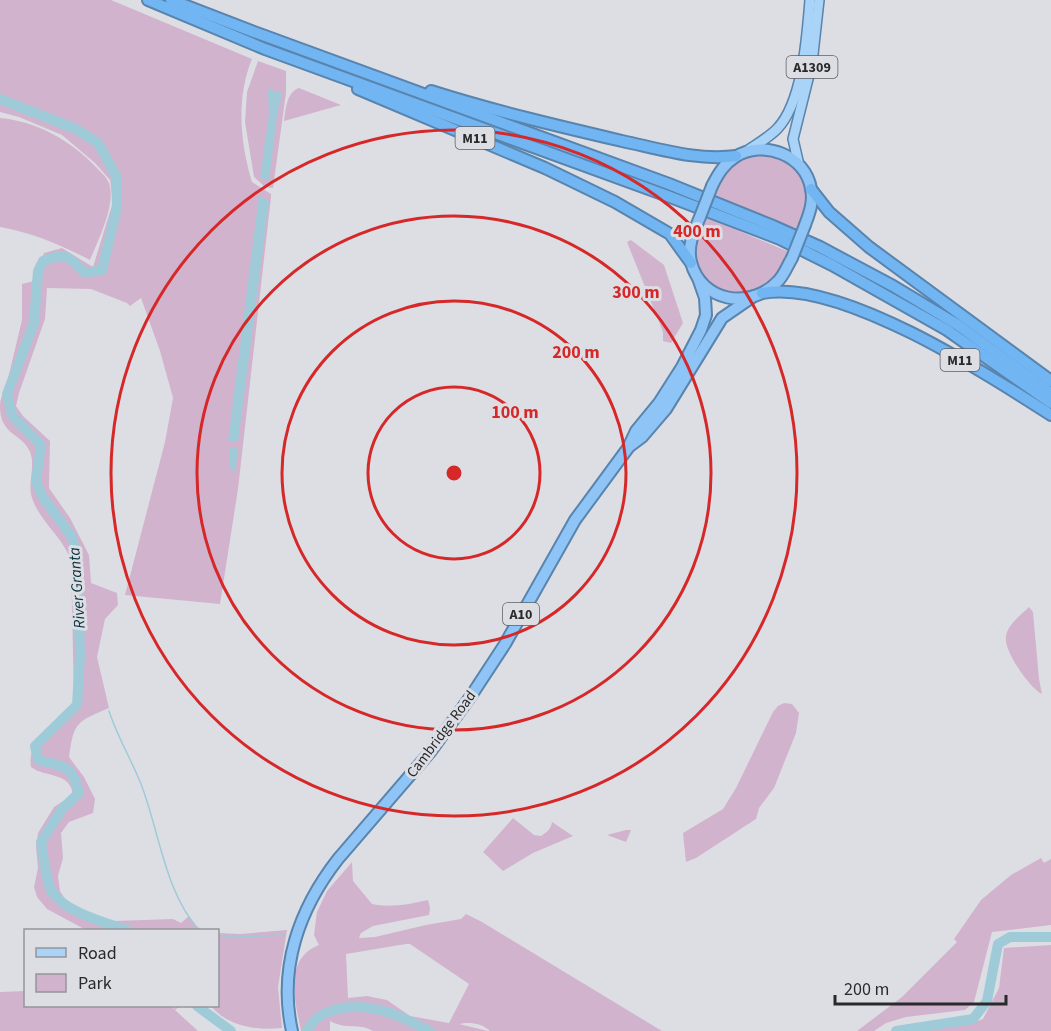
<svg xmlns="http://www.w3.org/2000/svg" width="1051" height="1031" viewBox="0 0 1051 1031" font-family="'Source Sans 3',sans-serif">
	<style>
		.green { fill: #d2b3cd; fill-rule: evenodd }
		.water { fill: #9fcbd9 }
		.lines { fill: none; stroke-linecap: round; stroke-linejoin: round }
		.stream { stroke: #9fcbd9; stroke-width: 1.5 }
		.river { stroke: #9fcbd9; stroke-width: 10 }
		.primary-casing { stroke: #5884ad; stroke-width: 12 }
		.trunk-casing { stroke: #5884ad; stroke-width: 14 }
		.motorway-casing { stroke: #5884ad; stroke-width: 14 }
		.primary { stroke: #aad3f8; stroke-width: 9 }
		.trunk { stroke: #8ec4f6; stroke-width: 10 }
		.motorway { stroke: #72b5f3; stroke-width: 10 }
		.trunk-bridge-casing { stroke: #5884ad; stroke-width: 14; stroke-linecap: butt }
		.trunk-bridge { stroke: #8ec4f6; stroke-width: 10 }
		.ring { fill: none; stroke: #d62828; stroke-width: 3 }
		.labels { text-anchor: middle; stroke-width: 6; stroke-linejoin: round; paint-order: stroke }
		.shield { fill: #dddee4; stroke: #5f6063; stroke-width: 1.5 }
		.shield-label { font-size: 14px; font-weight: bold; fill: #292a2c }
		.street-label { font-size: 15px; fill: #292a2c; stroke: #dddee4 }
		.water-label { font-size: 16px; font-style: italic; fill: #08323d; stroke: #dddee4 }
		.centre { fill: #d62828; stroke: #dddee4; stroke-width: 3 }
		.ring-label { font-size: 18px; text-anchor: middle; font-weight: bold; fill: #d62828; stroke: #dddee4; stroke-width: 6; stroke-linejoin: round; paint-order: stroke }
	</style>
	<rect width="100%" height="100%" fill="#dddee4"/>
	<g class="green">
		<path d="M 0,0 L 111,0 L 252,59 C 236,98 240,142 252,182 L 271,194 L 271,197 L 238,489 L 220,604 L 125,595 L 165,442 L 173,398 L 160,351 L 141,298 L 130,306 L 127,303 L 91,289 L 47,288 L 45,319 L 19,393 L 16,406 L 23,416 L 50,441 L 49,488 L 70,518 L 89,555 L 91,583 L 117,593 L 118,605 L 105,619 L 97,657 L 109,708 C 76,722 74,722 69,757 L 84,777 L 95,799 L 93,813 L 69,822 L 61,833 L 63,858 L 58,876 L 60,891 L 65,899 L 84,912 L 114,921 L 173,919 L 181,923 L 189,916 L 197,927 L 205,930 L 86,930 L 47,909 L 37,897 L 34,887 L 38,868 L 36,847 L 38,833 L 54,807 L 73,795 C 70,771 45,778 31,767 C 26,737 61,724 74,701 L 71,561 C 63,537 40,522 32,498 C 27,483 36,467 30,452 C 22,433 1,436 0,408 C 0,400 1,397 5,391 L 22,320 L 22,284 L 34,281 L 44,253 L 62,248 L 93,267 L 113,202 L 110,180 L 95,163 L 62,135 L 19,117 L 0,112 Z"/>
		<polygon points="258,61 286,71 286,93 273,188 265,187 254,177 245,122 247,92"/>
		<path d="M 299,88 L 341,105 L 284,121 C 286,109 286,93 299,88 Z"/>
		<path d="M 0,118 C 37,121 71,141 96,167 C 99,171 106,176 108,181 C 118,201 98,240 90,260 C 61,245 33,233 0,227 Z"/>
		<path d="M 762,154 C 786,158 810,174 808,201 C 807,211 801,223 798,233 L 713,198 C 724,168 730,160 762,154 Z"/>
		<path d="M 704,216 L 789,252 C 787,258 785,268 780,273 C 775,279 761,291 754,293 C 724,302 693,279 694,247 C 694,237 700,225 704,216 Z"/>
		<polygon points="631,240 664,265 683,323 671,343 663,341 663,332 627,242"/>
		<path d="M 1029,607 L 1033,612 L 1039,679 L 1042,694 C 1030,689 1003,650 1006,636 C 1008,624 1021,615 1029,607 Z"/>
		<polygon points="784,703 792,704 799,713 796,733 774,788 759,808 756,819 696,858 686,862 683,833 723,809 736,788 773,712 778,706"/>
		<path d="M 513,818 L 534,835 L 541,836 C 547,832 551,829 552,822 L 573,836 L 533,853 L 503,871 L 483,852 Z"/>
		<polygon points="626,830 631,830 626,842 607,835"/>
		<polygon points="1041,858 1044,863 1051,859 1051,925 992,932 974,1002 965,1010 906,1017 886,1023 874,1031 857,1031 902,997 957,942 954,939 981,900 1011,875"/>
		<path d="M 352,862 L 353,881 L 372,904 C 391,908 410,904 428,900 L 430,908 L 429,915 L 373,926 L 361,933 L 359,938 L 375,937 L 426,925 L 461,919 L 466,914 L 482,922 L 662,1031 L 490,1031 C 481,1023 470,1022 459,1024 L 488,1031 L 373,1031 C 357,1022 349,1031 330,1021 L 330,1031 L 301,1031 C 295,1001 283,959 319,945 L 314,935 L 317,912 L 327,891 ZM 406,944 L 410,944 L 469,984 L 449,1023 L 410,1016 L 387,1000 L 367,996 L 348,998 L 346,954 Z"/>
		<path d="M 287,930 L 278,987 L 282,1028 C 257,1031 227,1026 211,1006 L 218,1006 L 218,933 L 240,934 Z"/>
		<polygon points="1051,945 1051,1031 912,1031 966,1025 983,1019 999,988 1004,948"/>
		<polygon points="25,991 26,1006 170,1006 174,1009 176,1006 180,1006 175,1010 198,1031 0,1031 0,992"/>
	</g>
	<g class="water">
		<polygon points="268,89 282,93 277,115 269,180 260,178 269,115"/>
		<polygon points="259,195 269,201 238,442 228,442"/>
		<polygon points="229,448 238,448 235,472 229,467"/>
	</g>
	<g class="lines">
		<g class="stream">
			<path d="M 109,711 C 117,736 131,759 141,784 C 159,830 165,893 199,930"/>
			<polyline points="218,935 234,937 284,935"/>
		</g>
		<g class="river">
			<path d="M 0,99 L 76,129 L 98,143 L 116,176 L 117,207 L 102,270 L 85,273 C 67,257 68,251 43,261 L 38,271 L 34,323 L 7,394 L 12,415 L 41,445 L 36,481 L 42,496 L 72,537 L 77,555 L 80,655 L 77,705 L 35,746 L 38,760 C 63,766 73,765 79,793 L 62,809 L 41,842 C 44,858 45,874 50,888 C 60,911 106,923 127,930"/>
			<polyline points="197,1006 231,1031"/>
			<path d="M 307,1031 C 321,1003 361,1004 387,1012 C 402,1016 416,1025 430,1031"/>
			<polyline points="896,1031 973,1019 987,1001 998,944 1010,937 1051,937"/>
		</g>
		<defs>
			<g id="primary">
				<path d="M 747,151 C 757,144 768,138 777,129 C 803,102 807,36 810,0"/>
				<polyline points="799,165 793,139 812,63 819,0"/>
			</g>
			<g id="trunk">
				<path d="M 712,186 C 718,174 724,164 735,157 C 763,139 806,155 811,189 C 814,202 809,214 805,225"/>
				<path d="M 700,217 C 694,231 687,246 691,262 C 701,302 750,310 777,282 C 784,276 787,266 792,258"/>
				<polyline points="630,446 642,437 666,409 722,318 754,296"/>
				<path d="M 292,1031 C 278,968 299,909 338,859 L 431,751 L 471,696 L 505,644 L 575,520 L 628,448 L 636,431 L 659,403 L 682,367 L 701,330 L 706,315 L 705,298 L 698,278"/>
			</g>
			<g id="motorway">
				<polyline points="148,0 265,49 665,195 780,239 832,265 947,330 1051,403"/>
				<polyline points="171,0 254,32 669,184 773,226 820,247 893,286 958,325 1051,393"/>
				<polyline points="358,89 545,168 615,202 670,234 691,263"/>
				<path d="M 431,91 C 494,111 558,126 622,141 C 660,149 697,161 736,156"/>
				<polyline points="811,189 829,212 869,247 1051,381"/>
				<path d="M 762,293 C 839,278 986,373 1051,415"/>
			</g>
		</defs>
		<use href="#primary" class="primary-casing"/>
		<use href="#trunk" class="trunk-casing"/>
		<use href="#motorway" class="motorway-casing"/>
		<use href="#primary" class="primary"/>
		<use href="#trunk" class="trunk"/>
		<use href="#motorway" class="motorway"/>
		<defs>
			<g id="trunk-bridge">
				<polyline points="700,217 712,186"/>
				<polyline points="792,258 805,225"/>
			</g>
		</defs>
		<use href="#trunk-bridge" class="trunk-bridge-casing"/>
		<use href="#trunk-bridge" class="trunk-bridge"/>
	</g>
	<g class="ring">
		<circle cx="454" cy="473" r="86"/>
		<circle cx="454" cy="473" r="172"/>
		<circle cx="454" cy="473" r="257"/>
		<circle cx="454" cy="473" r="343"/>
	</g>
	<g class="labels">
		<g class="shield">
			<rect x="786.5" y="56" width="51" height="22" rx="4.5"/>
			<rect x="455.5" y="127" width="39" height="22" rx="4.5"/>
			<rect x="940.5" y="349" width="39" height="22" rx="4.5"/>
			<rect x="503" y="603" width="36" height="22" rx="4.5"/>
		</g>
		<g class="shield-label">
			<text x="812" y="72">A1309</text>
			<text x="475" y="143">M11</text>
			<text x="960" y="365">M11</text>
			<text x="521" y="619">A10</text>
		</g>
		<g class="street-label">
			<text transform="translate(441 734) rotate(-53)" y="5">Cambridge Road</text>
		</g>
		<g class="water-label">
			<text transform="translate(76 588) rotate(-94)" y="6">River Granta</text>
		</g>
	</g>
	<circle cx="454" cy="473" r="9" class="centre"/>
	<g class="ring-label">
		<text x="697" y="237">400 m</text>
		<text x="636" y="298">300 m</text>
		<text x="576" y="358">200 m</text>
		<text x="515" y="418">100 m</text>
	</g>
	<rect x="24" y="929" width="195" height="78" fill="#dddee4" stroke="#95969a" stroke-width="1.5"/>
	<rect x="36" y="948" width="30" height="9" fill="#aad3f8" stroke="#95969a" stroke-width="1.5"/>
	<text x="78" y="959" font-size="18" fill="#292a2c">Road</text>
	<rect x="36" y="974" width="30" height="18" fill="#d2b3cd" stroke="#95969a" stroke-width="1.5"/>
	<text x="78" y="989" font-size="18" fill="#292a2c">Park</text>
	<path d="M835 995v9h171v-9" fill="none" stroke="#292a2c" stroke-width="3"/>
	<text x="844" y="995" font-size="18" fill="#292a2c" stroke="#dddee4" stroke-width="4.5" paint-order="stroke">200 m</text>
</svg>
